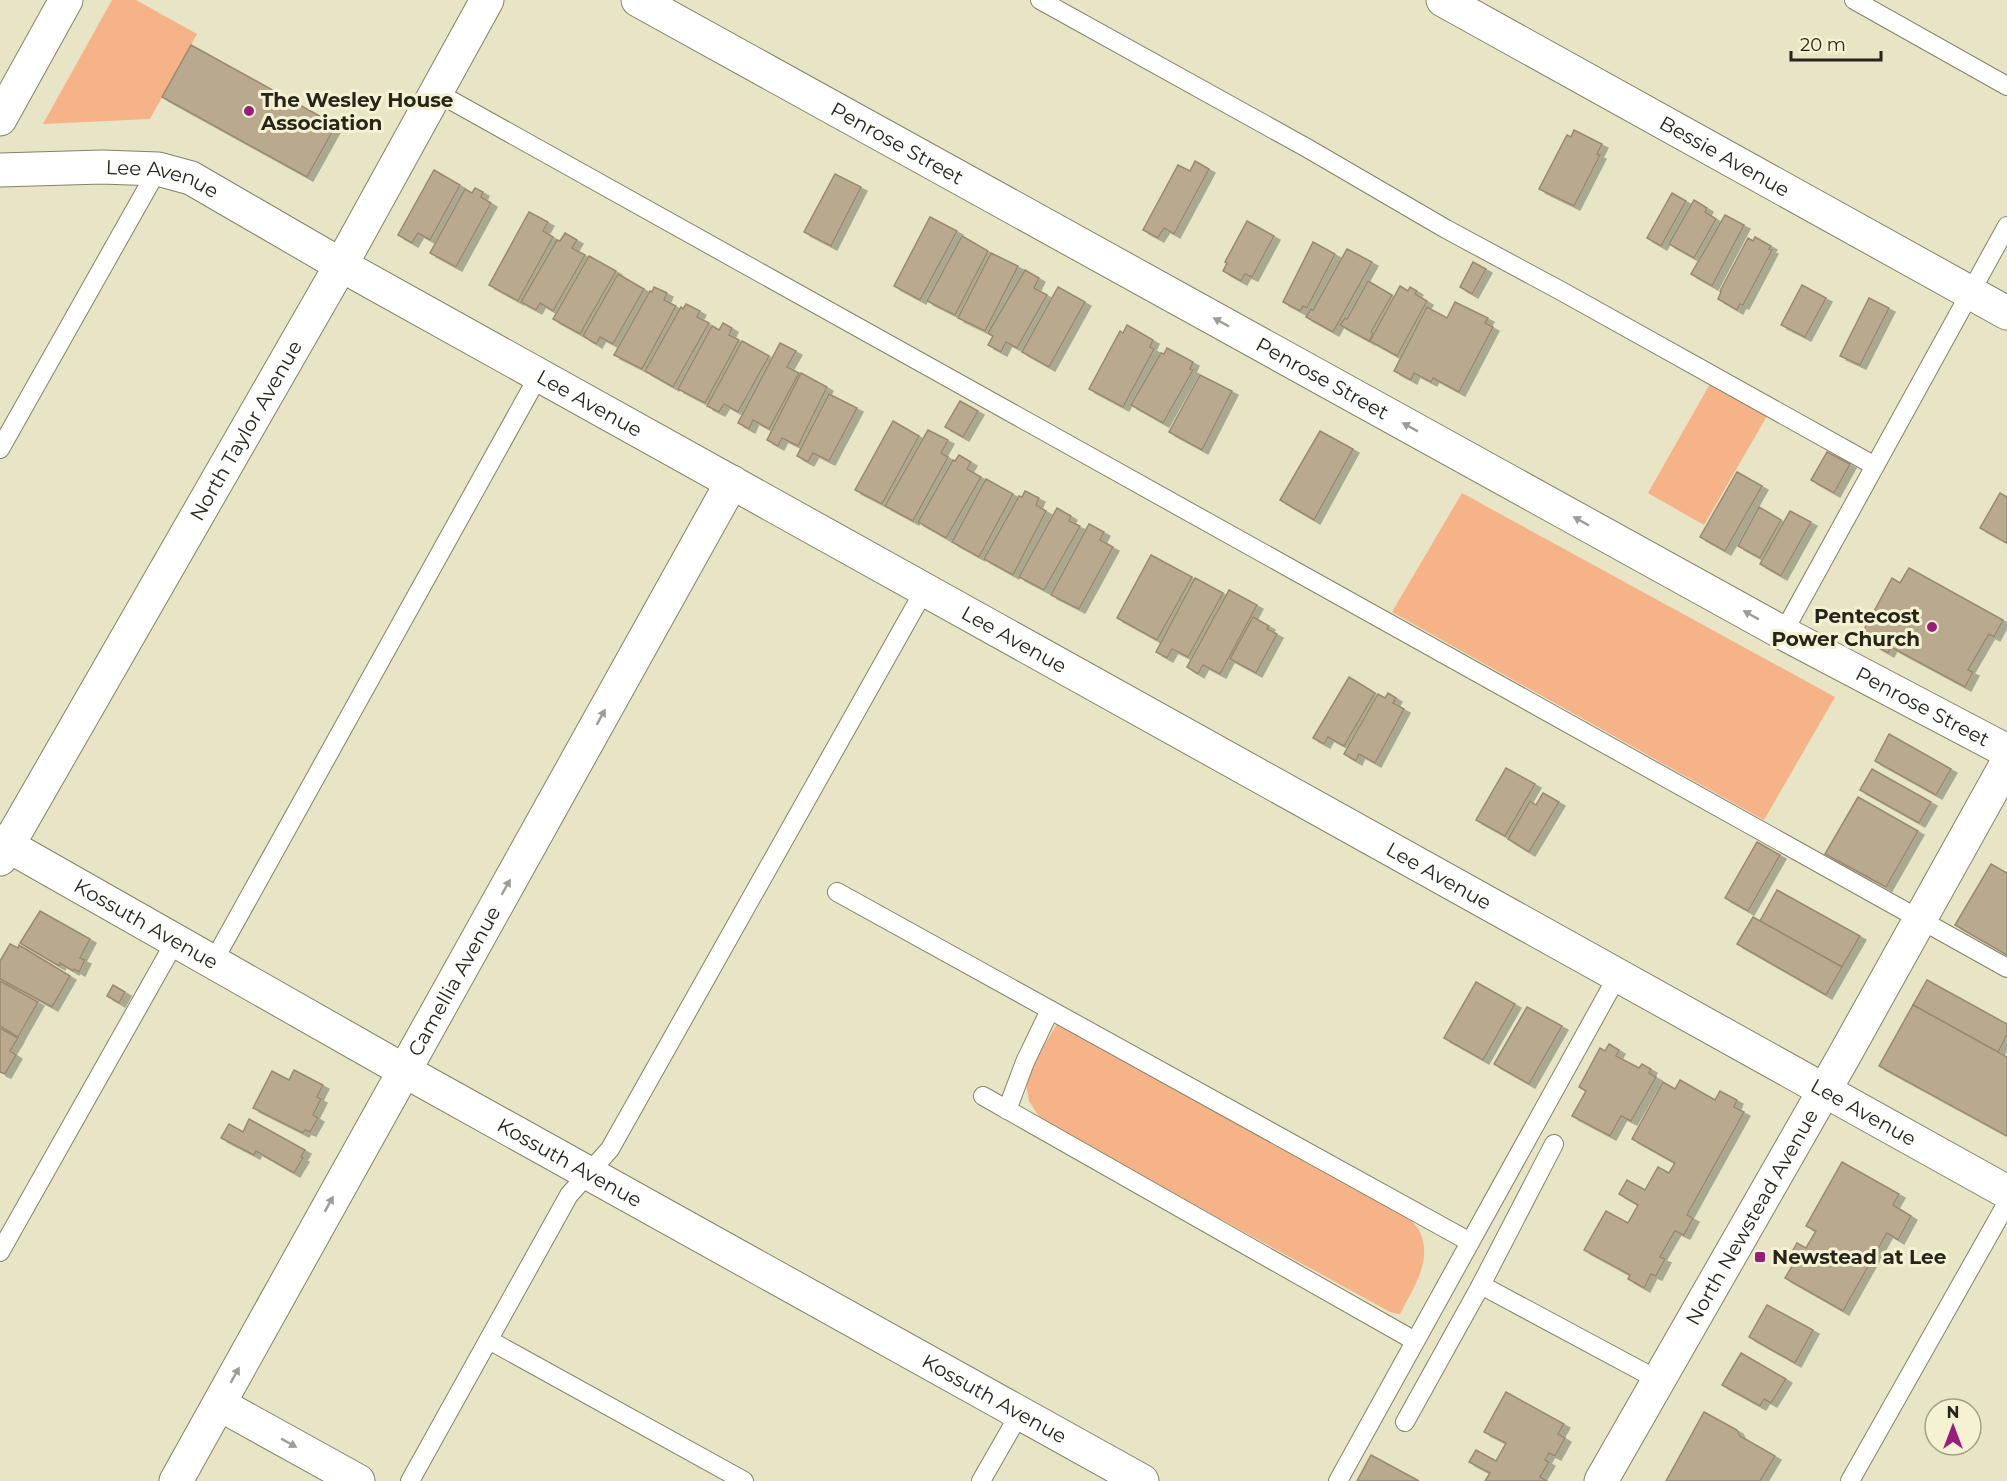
<svg xmlns="http://www.w3.org/2000/svg" width="2007" height="1481" viewBox="0 0 2007 1481" font-family="Montserrat,sans-serif">
	<style>
		.green { fill: #f5b387 }
		.building { fill: #b9a98f; stroke: #998970; stroke-width: 1.5; filter: url(#shadow) }
		.lines { fill: none; stroke-linecap: round; stroke-linejoin: round }
		.service-casing { stroke: #848266; stroke-width: 20 }
		.minor-casing { stroke: #848266; stroke-width: 35 }
		.tertiary-casing { stroke: #848266; stroke-width: 35 }
		.service { stroke: #fff; stroke-width: 18 }
		.minor { stroke: #fff; stroke-width: 33 }
		.tertiary { stroke: #fff; stroke-width: 33 }
		.oneway { fill: #9d9d98 }
		.poi-dot { fill: #971e79; stroke: #f4f2d3; stroke-width: 2 }
		.labels { text-anchor: middle; stroke-width: 6; stroke-linejoin: round; paint-order: stroke }
		.poi-label { font-size: 20px; font-weight: bold; fill: #26251a; stroke: #f4f2d3; text-anchor: start }
		.street-label { font-size: 20px; fill: #26251a; stroke: #f4f2d3 }
	</style>
	<defs>
		<filter id="shadow"><feDropShadow dx="6" dy="4" stdDeviation="0" flood-color="#0004"/></filter>
	</defs>
	<rect width="100%" height="100%" fill="#e7e5c6"/>
	<g class="green">
		<polygon points="112,0 136,0 197,34 150,119 43,124"/>
		<polygon points="1710,384 1767,416 1704,525 1648,493"/>
		<polygon points="1462,493 1835,697 1764,820 1392,612"/>
		<path d="M 1057,1024 L 1403,1212 C 1408,1218 1415,1224 1419,1230 C 1434,1260 1413,1288 1400,1314 L 1390,1312 L 1042,1121 L 1029,1101 L 1025,1077 Z"/>
	</g>
	<g class="building">
		<polygon points="191,45 336,125 307,177 162,97"/>
		<polygon points="1574,130 1602,144 1597,154 1600,155 1574,206 1539,189 1567,135 1571,137"/>
		<polygon points="1195,161 1209,169 1174,234 1164,228 1158,238 1143,230 1178,165 1190,171"/>
		<polygon points="434,170 460,185 430,240 418,233 412,243 398,235"/>
		<polygon points="835,174 861,187 831,246 804,232"/>
		<polygon points="475,188 483,192 481,197 491,203 456,267 430,253 465,189 472,193"/>
		<polygon points="1672,193 1686,201 1661,246 1647,238"/>
		<polygon points="1694,200 1707,208 1705,212 1716,219 1694,258 1669,244"/>
		<polygon points="529,212 548,222 543,231 553,237 518,301 489,285"/>
		<polygon points="1725,215 1744,225 1712,286 1691,274"/>
		<polygon points="930,217 957,231 920,300 894,286"/>
		<polygon points="1247,221 1274,236 1252,277 1245,274 1241,281 1223,271 1227,263 1225,262"/>
		<polygon points="565,233 577,240 572,248 585,255 553,311 540,303 536,310 521,302 557,240 560,241"/>
		<polygon points="962,236 988,251 955,315 927,301"/>
		<polygon points="1755,237 1771,246 1769,249 1772,250 1743,305 1740,304 1737,310 1718,299 1721,292 1720,291 1748,238 1753,241"/>
		<polygon points="1313,242 1335,254 1307,308 1303,306 1300,311 1283,302"/>
		<polygon points="1347,249 1372,262 1333,332 1306,317 1311,309 1313,310"/>
		<polygon points="991,253 1018,266 985,331 958,318"/>
		<polygon points="589,256 616,271 580,334 553,319"/>
		<polygon points="1473,262 1486,269 1472,294 1460,287"/>
		<polygon points="1025,270 1039,278 1034,288 1047,295 1017,348 1006,342 1001,352 988,345 993,336 988,333"/>
		<polygon points="618,274 644,289 613,344 600,337 596,344 583,336"/>
		<polygon points="1368,281 1392,295 1371,332 1373,334 1369,341 1340,325 1345,318 1347,319"/>
		<polygon points="1802,285 1826,298 1805,337 1781,325"/>
		<polygon points="1400,286 1408,291 1410,287 1417,291 1415,294 1427,301 1397,356 1370,341"/>
		<polygon points="654,287 667,293 664,300 676,306 642,369 614,355 650,291 652,292"/>
		<polygon points="1058,287 1085,302 1049,367 1022,352"/>
		<polygon points="1869,298 1889,308 1860,365 1840,356"/>
		<polygon points="1455,302 1488,318 1485,323 1493,327 1459,392 1433,378 1431,382 1414,373 1411,380 1394,371 1427,307 1447,318"/>
		<polygon points="686,304 700,311 697,317 709,323 673,387 645,371 681,307 683,309"/>
		<polygon points="723,323 732,328 729,335 739,340 705,403 678,389 712,326 719,330"/>
		<polygon points="1127,325 1153,340 1150,347 1154,349 1123,407 1089,389 1120,331 1123,333"/>
		<polygon points="742,341 769,356 738,412 724,404 719,412 707,406"/>
		<polygon points="780,343 796,351 787,367 799,373 769,429 753,420 749,429 738,423"/>
		<polygon points="1167,348 1193,362 1190,369 1193,370 1163,423 1131,405 1161,353 1164,354"/>
		<polygon points="801,373 827,387 798,446 782,438 778,446 767,440"/>
		<polygon points="1200,375 1232,391 1202,450 1169,432"/>
		<polygon points="829,394 857,408 829,461 813,453 808,462 797,456"/>
		<polygon points="960,401 978,411 963,437 945,427"/>
		<polygon points="893,421 919,436 882,504 855,490"/>
		<polygon points="928,430 948,440 941,453 948,457 913,521 885,506"/>
		<polygon points="1320,431 1353,449 1314,520 1280,500"/>
		<polygon points="1827,452 1850,464 1834,493 1811,480"/>
		<polygon points="959,455 971,462 967,469 981,477 946,538 918,522 953,460 955,461"/>
		<polygon points="1737,472 1762,486 1725,551 1700,537"/>
		<polygon points="986,479 1013,494 979,557 952,542"/>
		<polygon points="1025,491 1039,498 1036,505 1046,511 1013,575 984,559 1019,496 1022,497"/>
		<polygon points="2000,493 2007,497 2007,543 1980,528"/>
		<polygon points="1759,507 1781,520 1760,558 1738,546"/>
		<polygon points="1057,508 1071,516 1069,521 1080,526 1044,590 1019,577"/>
		<polygon points="1790,511 1811,522 1781,576 1760,564"/>
		<polygon points="1089,524 1104,532 1100,540 1113,547 1079,609 1051,595"/>
		<polygon points="1151,555 1192,577 1157,640 1117,618"/>
		<polygon points="1909,568 2003,620 1994,637 1989,634 1968,670 1973,672 1965,687 1891,647 1888,653 1860,637 1892,578 1900,583"/>
		<polygon points="1195,578 1223,593 1188,657 1172,649 1167,658 1156,652"/>
		<polygon points="1229,590 1257,605 1220,674 1203,665 1198,674 1187,667"/>
		<polygon points="1253,617 1269,626 1267,629 1277,634 1256,673 1230,659"/>
		<polygon points="1349,677 1375,693 1344,746 1328,737 1324,744 1313,738"/>
		<polygon points="1388,693 1396,698 1393,703 1404,709 1375,763 1359,754 1356,761 1344,754 1378,694 1385,698"/>
		<polygon points="1889,734 1951,769 1936,795 1875,761"/>
		<polygon points="1506,768 1535,784 1505,836 1476,820"/>
		<polygon points="1872,769 1931,802 1919,823 1860,790"/>
		<polygon points="1543,793 1559,802 1529,852 1508,839 1530,801 1536,805"/>
		<polygon points="1858,797 1918,831 1886,887 1825,854"/>
		<polygon points="1757,842 1780,855 1748,911 1725,898"/>
		<polygon points="1991,864 2007,873 2007,955 1955,925"/>
		<polygon points="1777,890 1860,936 1842,967 1760,921"/>
		<polygon points="40,911 90,939 80,958 85,960 79,972 74,969 73,971 60,963 59,966 20,943"/>
		<polygon points="1753,917 1842,967 1826,995 1737,944"/>
		<polygon points="10,944 18,948 19,945 70,976 52,1007 0,979 0,961"/>
		<polygon points="1927,980 2007,1024 2007,1035 1998,1052 1913,1005"/>
		<polygon points="0,981 38,1002 18,1037 0,1026"/>
		<polygon points="1476,982 1515,1004 1483,1060 1444,1038"/>
		<polygon points="113,985 125,992 119,1003 107,996"/>
		<polygon points="1913,1005 2007,1057 2007,1136 1879,1066"/>
		<polygon points="1527,1007 1562,1026 1529,1084 1494,1064"/>
		<polygon points="0,1028 18,1038 10,1051 16,1055 5,1074 0,1072"/>
		<polygon points="1609,1044 1619,1050 1616,1056 1639,1068 1642,1064 1651,1069 1649,1073 1656,1077 1631,1121 1621,1116 1610,1136 1572,1116 1586,1091 1579,1087 1600,1048 1605,1051"/>
		<polygon points="294,1070 323,1085 317,1097 321,1099 313,1115 318,1118 310,1132 305,1130 303,1133 253,1108 272,1071 289,1080"/>
		<polygon points="1680,1080 1715,1100 1720,1091 1737,1100 1734,1107 1744,1112 1687,1215 1693,1218 1684,1235 1675,1231 1660,1257 1665,1259 1656,1276 1651,1274 1644,1288 1628,1279 1630,1275 1584,1250 1606,1211 1628,1223 1638,1205 1619,1194 1627,1180 1645,1190 1658,1167 1669,1173 1675,1163 1632,1139 1663,1082 1675,1089"/>
		<polygon points="249,1119 305,1150 301,1157 303,1158 294,1173 256,1151 254,1155 221,1138 229,1124 243,1132"/>
		<polygon points="1842,1162 1899,1194 1893,1205 1911,1216 1898,1240 1887,1233 1843,1311 1785,1278 1794,1263 1788,1259 1797,1243 1806,1248 1816,1231 1806,1226"/>
		<polygon points="1767,1305 1813,1330 1795,1363 1749,1337"/>
		<polygon points="1741,1353 1786,1379 1771,1403 1764,1399 1760,1406 1722,1385"/>
		<polygon points="1506,1392 1564,1424 1558,1434 1565,1438 1555,1456 1549,1453 1545,1460 1549,1462 1540,1477 1547,1481 1485,1481 1490,1473 1469,1462 1476,1450 1496,1461 1506,1443 1484,1432"/>
		<polygon points="1704,1412 1737,1430 1740,1436 1775,1456 1760,1481 1666,1481"/>
		<polygon points="1371,1455 1419,1481 1357,1481"/>
	</g>
	<g class="lines">
		<defs>
			<g id="service">
				<polyline points="1040,0 1307,148 1446,229 1563,292 1875,466"/>
				<polyline points="1854,0 2007,86"/>
				<polyline points="436,92 2007,968"/>
				<polyline points="0,449 158,169"/>
				<polyline points="1783,633 2007,226"/>
				<polyline points="837,892 1470,1242"/>
				<polyline points="213,962 539,375"/>
				<polyline points="983,1096 1415,1341"/>
				<polyline points="1007,1110 1025,1062 1050,1010"/>
				<polyline points="0,1252 176,940"/>
				<polyline points="1481,1285 1658,1380"/>
				<polyline points="489,1340 744,1481"/>
				<polyline points="1405,1422 1481,1285 1554,1144"/>
				<polyline points="410,1481 569,1195 610,1149 925,589"/>
				<polyline points="981,1481 1020,1413"/>
				<polyline points="1338,1481 1618,975"/>
				<polyline points="1850,1481 2007,1203"/>
			</g>
			<g id="minor">
				<path id="s1" d="M 638,0 L 1783,633 L 2007,751"/>
				<path id="s2" d="M 1443,0 L 2007,313"/>
				<polyline points="0,119 66,0"/>
				<path id="s3" d="M 0,841 L 403,1070 L 1142,1481"/>
				<path id="s4" d="M 0,859 L 341,265 L 487,0"/>
				<polyline points="219,1404 358,1481"/>
				<path id="s5" d="M 176,1481 L 732,482"/>
			</g>
			<g id="tertiary">
				<path id="s6" d="M 0,170 L 102,167 L 158,169 L 191,178 L 341,265 L 2007,1192"/>
				<path id="s7" d="M 1601,1481 L 1844,1056 L 2007,763"/>
			</g>
		</defs>
		<use href="#service" class="service-casing"/>
		<use href="#minor" class="minor-casing"/>
		<use href="#tertiary" class="tertiary-casing"/>
		<use href="#service" class="service"/>
		<use href="#minor" class="minor"/>
		<use href="#tertiary" class="tertiary"/>
	</g>
	<defs><path id="oneway-solid" d="M-6-.8H1V-3.2L6.5 0L1 3.2V.8H-6Z" transform="scale(1.5)"/></defs>
	<g class="oneway">
		<use href="#oneway-solid" transform="translate(1221 322) rotate(-151)"/>
		<use href="#oneway-solid" transform="translate(1410 427) rotate(-151)"/>
		<use href="#oneway-solid" transform="translate(1581 521) rotate(-151)"/>
		<use href="#oneway-solid" transform="translate(1751 615) rotate(-151)"/>
		<use href="#oneway-solid" transform="translate(601 717) rotate(-61)"/>
		<use href="#oneway-solid" transform="translate(506 887) rotate(-61)"/>
		<use href="#oneway-solid" transform="translate(329 1204) rotate(-61)"/>
		<use href="#oneway-solid" transform="translate(235 1375) rotate(-61)"/>
		<use href="#oneway-solid" transform="translate(289 1443) rotate(29)"/>
	</g>
	<g class="poi-dot">
		<circle cx="249" cy="111" r="6"/>
		<circle cx="1932" cy="627" r="6"/>
		<rect x="1754" y="1251" width="12" height="12" rx="3"/>
	</g>
	<g class="labels">
		<g class="poi-label">
			<text x="261" y="107">The Wesley House<tspan x="261" dy="23">Association</tspan></text>
			<text x="1920" y="623" text-anchor="end">Pentecost<tspan x="1920" dy="23">Power Church</tspan></text>
			<text x="1772" y="1264">Newstead at Lee</text>
		</g>
		<g class="street-label">
			<text dy="7" stroke="none"><textPath href="#s1" startOffset="296">Penrose Street</textPath></text>
			<text dy="7" stroke="none"><textPath href="#s2" startOffset="322">Bessie Avenue</textPath></text>
			<text dy="7" stroke="none"><textPath href="#s6" startOffset="164">Lee Avenue</textPath></text>
			<text dy="7" stroke="none"><textPath href="#s1" startOffset="782">Penrose Street</textPath></text>
			<text dy="7" stroke="none"><textPath href="#s6" startOffset="650">Lee Avenue</textPath></text>
			<text dy="7" stroke="none"><textPath href="#s4" startOffset="494">North Taylor Avenue</textPath></text>
			<text dy="7" stroke="none"><textPath href="#s6" startOffset="1136">Lee Avenue</textPath></text>
			<text dy="7" stroke="none"><textPath href="#s1" startOffset="1466">Penrose Street</textPath></text>
			<text dy="7" stroke="none"><textPath href="#s6" startOffset="1622">Lee Avenue</textPath></text>
			<text dy="7" stroke="none"><textPath href="#s3" startOffset="168">Kossuth Avenue</textPath></text>
			<text dy="7" stroke="none"><textPath href="#s5" startOffset="572">Camellia Avenue</textPath></text>
			<text dy="7" stroke="none"><textPath href="#s6" startOffset="2108">Lee Avenue</textPath></text>
			<text dy="7" stroke="none"><textPath href="#s3" startOffset="654">Kossuth Avenue</textPath></text>
			<text dy="7" stroke="none"><textPath href="#s7" startOffset="304">North Newstead Avenue</textPath></text>
			<text dy="7" stroke="none"><textPath href="#s3" startOffset="1140">Kossuth Avenue</textPath></text>
		</g>
	</g>
	<g transform="translate(1953 1427)"><circle r="28" fill="#f4f2d3" stroke="#a2a089" stroke-width="1.5"/>
	<path d="M0-4.5L10 22L0 15L-10 22Z" fill="#971e79"/>
	<text y="-9" font-size="16" font-weight="bold" text-anchor="middle" fill="#26251a">N</text>
	</g>
	<path d="M1791 51v9h90v-9" fill="none" stroke="#26251a" stroke-width="3"/>
	<text x="1800" y="51" font-size="18" fill="#26251a" stroke="#f4f2d3" stroke-width="4.5" paint-order="stroke">20 m</text>
</svg>
